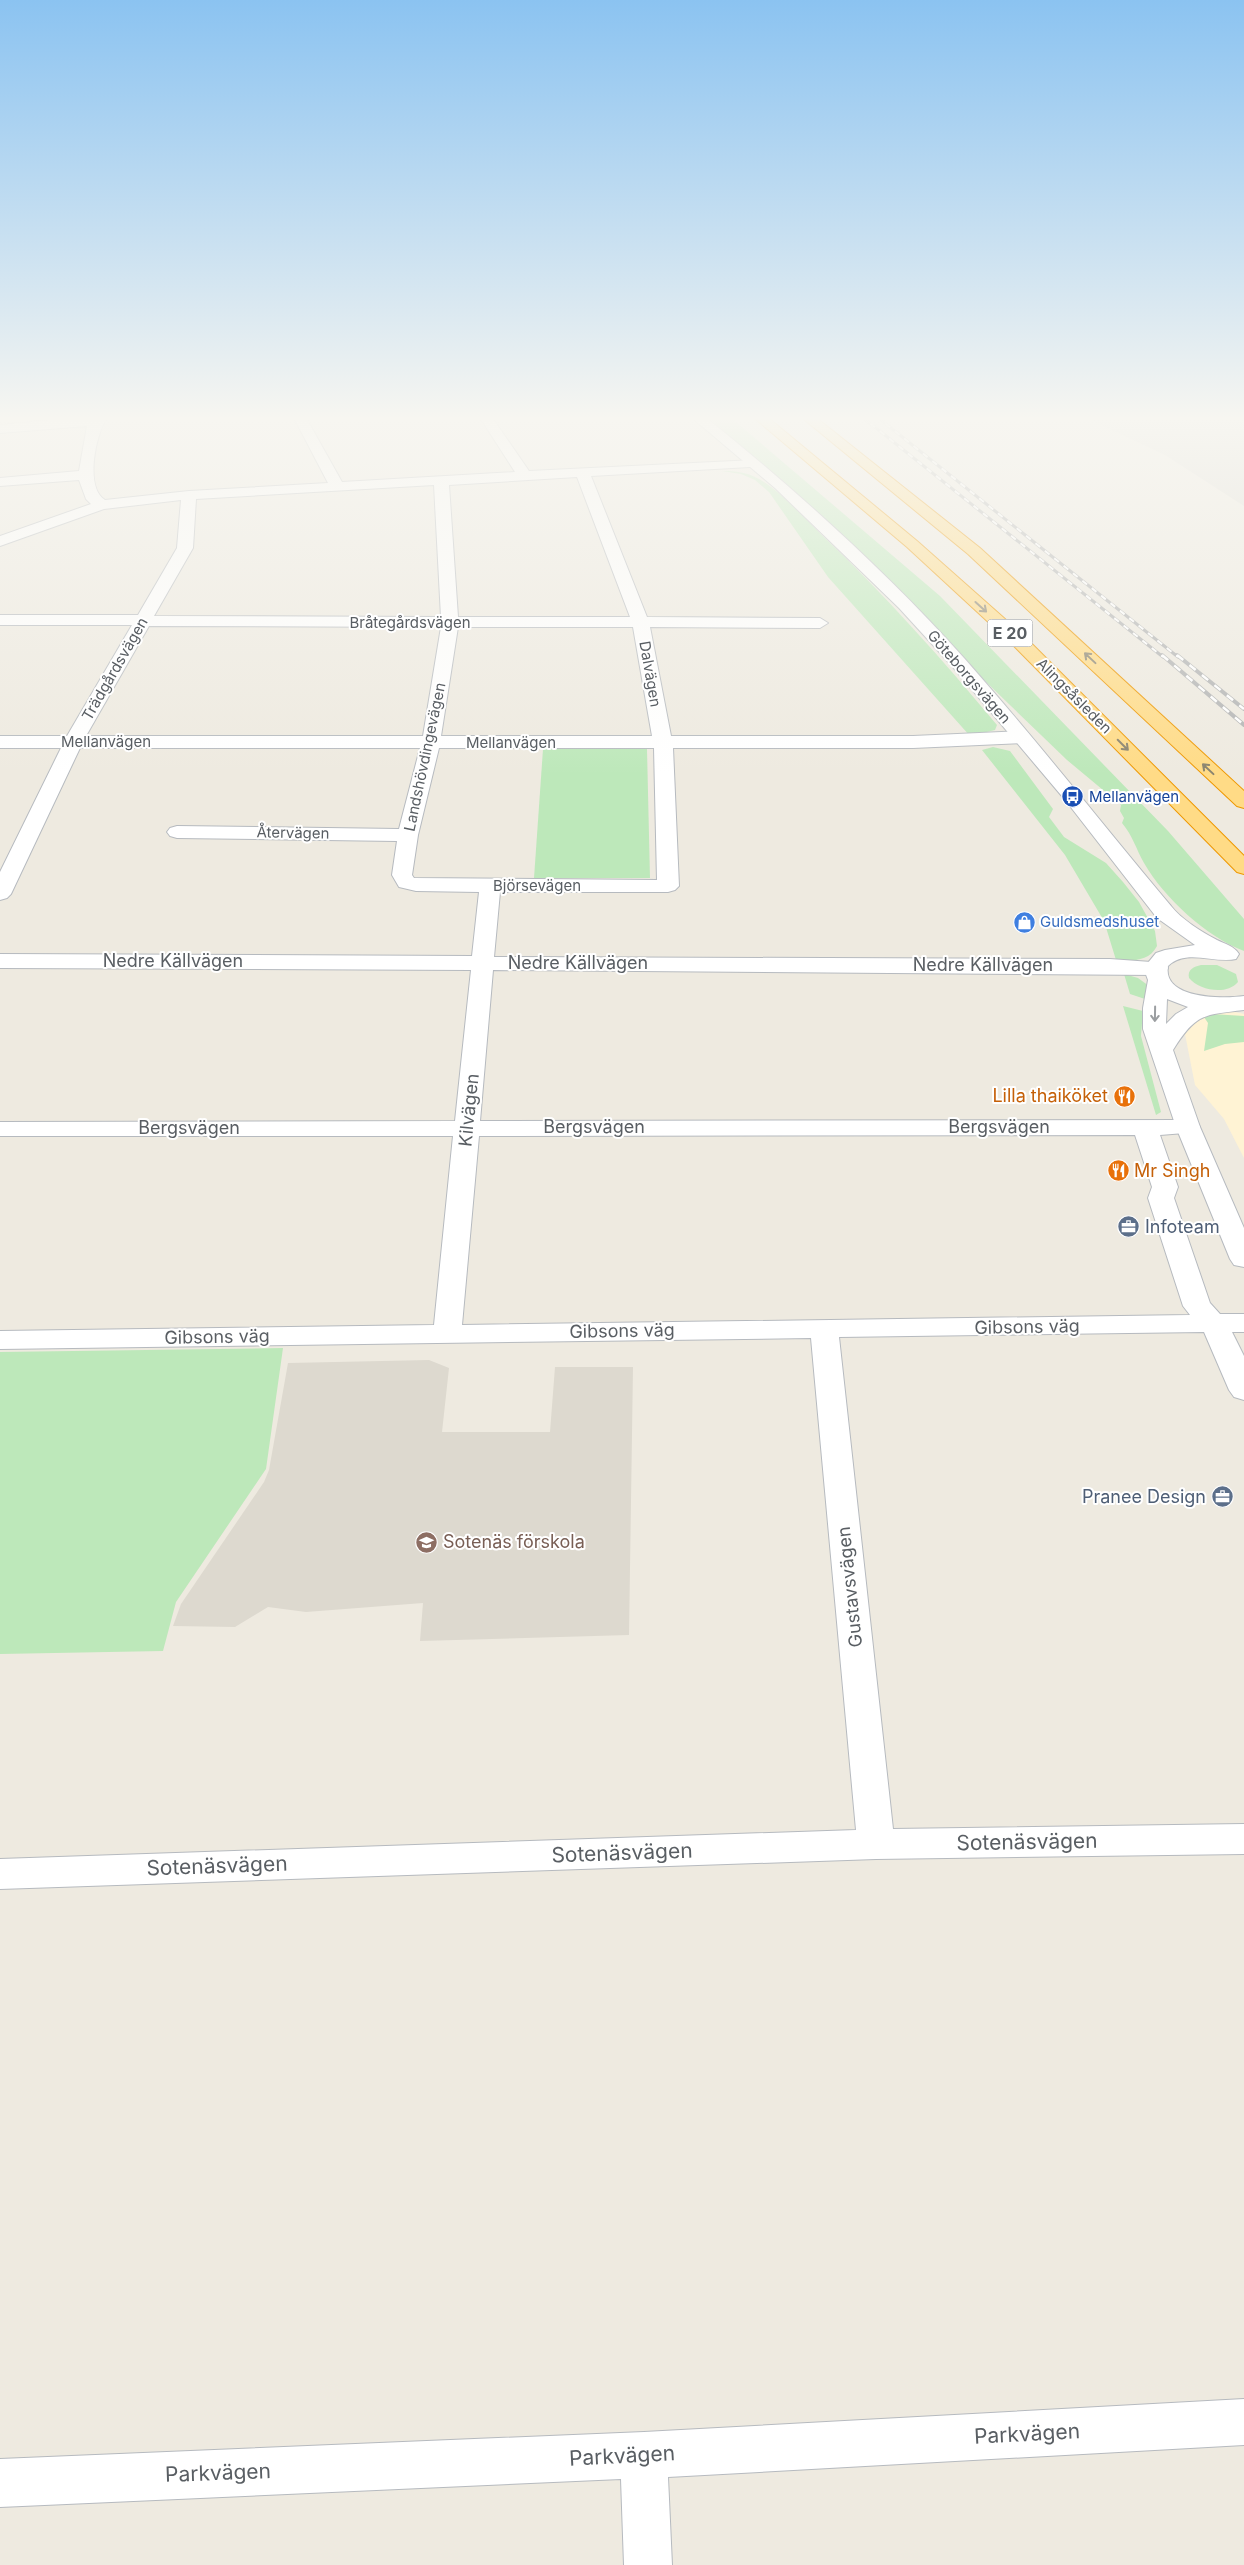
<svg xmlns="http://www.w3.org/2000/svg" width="1244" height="2565" viewBox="0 0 1244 2565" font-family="Inter,sans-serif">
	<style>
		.commercial { fill: #fff3d4 }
		.industrial { fill: #dedcd5 }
		.education { fill: #ddd9cf }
		.green { fill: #bde8ba }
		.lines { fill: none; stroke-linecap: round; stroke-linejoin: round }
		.minor-casing { stroke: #b6babf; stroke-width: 2 }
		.tertiary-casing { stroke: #b6babf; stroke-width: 2 }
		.motorway-casing { stroke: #ee9800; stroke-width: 2 }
		.minor { fill: #fff; fill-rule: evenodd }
		.tertiary { fill: #fff; fill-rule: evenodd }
		.motorway { fill: #ffdb86; fill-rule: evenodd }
		.rail-far1-casing { stroke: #b3b4b4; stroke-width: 3 }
		.rail-casing { stroke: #b3b4b4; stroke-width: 4 }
		.rail-far1 { stroke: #fff; stroke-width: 2; stroke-dasharray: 6; stroke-linecap: butt }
		.rail { stroke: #fff; stroke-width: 2.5; stroke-dasharray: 8; stroke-linecap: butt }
		.oneway { stroke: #8b846e }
		.oneway2 { stroke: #9b9ea1 }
		.labels { text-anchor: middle; stroke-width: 4; stroke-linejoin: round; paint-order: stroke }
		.far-street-label { font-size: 15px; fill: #595e63; stroke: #fff }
		.far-transit-label { font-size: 15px; fill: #164399; stroke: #fff; text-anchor: start }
		.far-shop-label { font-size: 15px; fill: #366cbe; stroke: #fff; text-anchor: start }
		.shield { fill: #fff; stroke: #8b8e92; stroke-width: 1 }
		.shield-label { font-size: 16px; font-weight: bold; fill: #595e63 }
		.street-label { font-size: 18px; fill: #595e63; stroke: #fff }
		.food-label { font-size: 18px; fill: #c56008; stroke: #fff; text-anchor: end }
		.service-label { font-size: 18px; fill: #4e5e75; stroke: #fff; text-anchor: start }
		.education-label { font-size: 18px; fill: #785e54; stroke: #fff; text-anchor: start }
		.near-street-label { font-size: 21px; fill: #595e63; stroke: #fff }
	</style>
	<rect width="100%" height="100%" fill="#eeeae0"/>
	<polygon class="commercial" points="1225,1010 1244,1014 1244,1158 1224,1119 1195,1085 1183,1024"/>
	<polygon class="industrial" points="1082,416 1244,416 1244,506 1165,455"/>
	<polygon class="education" points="429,1360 449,1368 442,1432 550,1432 555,1367 633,1367 629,1635 420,1641 423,1603 306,1612 268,1607 235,1627 173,1626 181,1604 264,1482 269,1470 288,1363"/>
	<g class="green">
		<path d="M 704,416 L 729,416 L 940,596 L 1168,831 L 1244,919 L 1244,951 C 1207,937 1164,898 1144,863 C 1136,849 1133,836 1122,823 L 1124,818 L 1120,811 L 1121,805 L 1067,760 L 745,450 Z"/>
		<path d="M 722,471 C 735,471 747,472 759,479 C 783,493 804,518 824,537 C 886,596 942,659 997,725 L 995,730 L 970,736 L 828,577 L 769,492 L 755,480 L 741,474 Z"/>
		<path d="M 993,747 L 1010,751 L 1053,809 L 1049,817 L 1064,837 L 1106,863 L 1123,882 L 1139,902 L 1155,931 L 1157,946 C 1149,962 1131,961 1116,960 L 1104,921 L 1065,855 L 982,750 Z"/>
		<polygon points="543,749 647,749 650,878 534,878"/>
		<path d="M 1201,965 L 1217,965 L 1236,974 L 1238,982 C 1226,996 1199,990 1189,978 C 1187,969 1194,967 1201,965 Z"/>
		<polygon points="1124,974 1138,978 1149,986 1148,1000 1130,994"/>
		<polygon points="1123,1006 1143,1011 1141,1036 1161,1112 1156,1115"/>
		<polygon points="1212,1014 1244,1016 1244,1042 1225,1044 1204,1051 1208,1023 1204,1017"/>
		<polygon points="283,1348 266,1469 176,1602 163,1651 0,1654 0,1352"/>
	</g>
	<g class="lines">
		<defs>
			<g id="minor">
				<path d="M 93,416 L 108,416 C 96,432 84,487 105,500 L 189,491 L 328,483 L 293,416 L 305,416 L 342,482 L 515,472 L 479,416 L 491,416 L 529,471 L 755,460 L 757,463 L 750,467 L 591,476 L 647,617 L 820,618 L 828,623 L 820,628 L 650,627 L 671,736 L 913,736 L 1021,731 L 1028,733 L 1030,737 L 1028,741 L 1021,743 L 913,748 L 673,748 L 679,886 L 675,890 L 668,892 L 500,892 L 494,957 L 1110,959 L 1165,963 L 1168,968 L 1165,973 L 1157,975 L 493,970 L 480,1121 L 1188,1120 L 1197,1122 L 1200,1127 L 1197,1132 L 1160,1135 L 1178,1187 L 1174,1198 L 1210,1303 L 1220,1314 L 1244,1314 L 1244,1332 L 1232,1332 L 1244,1356 L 1244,1400 L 1234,1397 L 1229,1390 L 1204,1332 L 839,1337 L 893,1829 L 1244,1824 L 1244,1854 L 876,1859 L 0,1889 L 0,1859 L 856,1830 L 811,1338 L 0,1349 L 0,1331 L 434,1325 L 453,1136 L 0,1136 L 0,1122 L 455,1121 L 471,970 L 0,968 L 0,954 L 472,956 L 479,892 L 416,891 L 399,887 L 392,875 L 397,841 L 177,838 L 170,836 L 167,832 L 170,828 L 177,826 L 399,829 L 420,748 L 80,748 L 11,894 L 7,898 L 0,900 L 0,872 L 61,748 L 0,748 L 0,736 L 67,736 L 132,625 L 0,625 L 0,615 L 138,615 L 177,548 L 181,500 L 104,509 L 0,546 L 0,536 L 91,504 L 86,499 L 79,480 L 0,486 L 0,478 L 79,471 L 87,426 L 0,433 L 0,425 ZM 577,477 L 630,617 L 458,617 L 449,485 ZM 434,485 L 441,617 L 154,616 L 193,548 L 196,499 ZM 149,626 L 441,627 L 423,736 L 86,736 ZM 458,627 L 633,627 L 652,736 L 441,736 ZM 439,748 L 654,748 L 657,880 L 414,878 L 412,875 L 418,835 ZM 1135,1135 L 1152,1187 L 1148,1198 L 1183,1306 L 1190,1315 L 462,1325 L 479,1136 Z"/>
				<polygon points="1244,2399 1244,2445 668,2477 672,2565 624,2565 621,2479 0,2507 0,2459 644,2432"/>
			</g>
			<path id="tertiary" d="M 690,416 L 704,416 C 796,490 885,570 964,658 C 1036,739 1102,824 1171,906 C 1181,919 1202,932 1217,940 C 1225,944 1234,946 1239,954 L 1236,959 C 1215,964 1186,948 1168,966 C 1162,999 1223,999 1244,996 L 1244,1010 C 1204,1015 1196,1013 1173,1050 L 1200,1127 L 1244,1228 L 1244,1267 L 1234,1265 L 1230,1259 L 1176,1127 L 1143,1029 L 1143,1008 L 1148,980 L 1145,972 L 1147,964 L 1156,953 L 1165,950 L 1195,945 L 1157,918 L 1066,801 L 952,666 L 899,608 L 775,488 ZM 1167,999 L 1188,1007 L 1176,1014 L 1166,1024 Z"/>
			<g id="motorway">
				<polygon points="752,416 766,416 917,541 1023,635 1244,856 1244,874 1237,872 1011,643 907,547"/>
				<polygon points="800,416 814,416 980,548 1244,791 1244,808 1237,806 968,554"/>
			</g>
		</defs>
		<use href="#minor" class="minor-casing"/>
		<use href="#tertiary" class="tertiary-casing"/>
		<use href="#motorway" class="motorway-casing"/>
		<use href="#minor" class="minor"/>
		<use href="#tertiary" class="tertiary"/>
		<use href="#motorway" class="motorway"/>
		<defs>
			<g id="rail-far1">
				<polyline points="861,416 1163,657"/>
				<polyline points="876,416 1178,657"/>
			</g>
			<g id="rail">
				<polyline points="1162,655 1244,725"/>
				<polyline points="1177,655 1244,709"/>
			</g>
		</defs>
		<use href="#rail-far1" class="rail-far1-casing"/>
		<use href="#rail" class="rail-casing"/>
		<use href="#rail-far1" class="rail-far1"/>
		<use href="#rail" class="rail"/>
	</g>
	<defs><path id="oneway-shaft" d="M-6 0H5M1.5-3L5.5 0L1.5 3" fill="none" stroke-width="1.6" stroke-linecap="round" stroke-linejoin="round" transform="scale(1.25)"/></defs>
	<g class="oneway">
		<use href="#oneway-shaft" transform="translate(981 607) rotate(42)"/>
		<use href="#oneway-shaft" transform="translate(1090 658) rotate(-137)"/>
		<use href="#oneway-shaft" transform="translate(1123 745) rotate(45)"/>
		<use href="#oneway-shaft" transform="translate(1208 769) rotate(-137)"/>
	</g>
	<use class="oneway2" href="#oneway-shaft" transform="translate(1155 1014) rotate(91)"/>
	<linearGradient id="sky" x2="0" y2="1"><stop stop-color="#8bc3f1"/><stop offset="0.54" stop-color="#f7f6f1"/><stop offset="1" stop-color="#f7f6f1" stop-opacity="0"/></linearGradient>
	<rect width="1244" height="775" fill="url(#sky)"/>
	<defs>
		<symbol id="bus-disc" viewBox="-11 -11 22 22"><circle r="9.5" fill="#1a4fb4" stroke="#fff"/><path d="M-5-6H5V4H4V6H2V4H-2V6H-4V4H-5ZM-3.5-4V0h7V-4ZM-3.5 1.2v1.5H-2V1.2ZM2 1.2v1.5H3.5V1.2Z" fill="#fff"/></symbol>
		<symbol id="shop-disc" viewBox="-11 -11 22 22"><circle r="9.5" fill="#3f7fe0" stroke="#fff"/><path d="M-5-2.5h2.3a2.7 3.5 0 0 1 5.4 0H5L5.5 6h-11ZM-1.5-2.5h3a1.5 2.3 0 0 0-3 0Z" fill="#fff"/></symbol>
		<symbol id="restaurant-disc" viewBox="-11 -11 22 22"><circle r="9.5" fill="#e8710a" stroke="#fff"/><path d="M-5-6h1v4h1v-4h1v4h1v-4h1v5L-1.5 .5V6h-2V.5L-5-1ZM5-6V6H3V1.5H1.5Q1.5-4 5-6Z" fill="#fff"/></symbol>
		<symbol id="office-disc" viewBox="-11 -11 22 22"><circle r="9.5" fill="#5c6f8a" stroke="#fff"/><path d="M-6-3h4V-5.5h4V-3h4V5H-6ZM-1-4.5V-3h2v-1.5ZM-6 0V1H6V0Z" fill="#fff"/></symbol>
		<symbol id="school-disc" viewBox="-11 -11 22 22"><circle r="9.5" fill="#8d6e63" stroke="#fff"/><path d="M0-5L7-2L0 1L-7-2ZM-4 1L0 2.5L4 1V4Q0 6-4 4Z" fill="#fff"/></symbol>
	</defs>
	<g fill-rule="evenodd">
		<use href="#bus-disc" x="1060" y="784" width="25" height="25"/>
		<use href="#shop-disc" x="1012" y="910" width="25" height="25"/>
		<use href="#restaurant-disc" x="1112" y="1084" width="25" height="25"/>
		<use href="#restaurant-disc" x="1106" y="1158" width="25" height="25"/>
		<use href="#office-disc" x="1116" y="1214" width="25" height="25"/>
		<use href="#office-disc" x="1210" y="1484" width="25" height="25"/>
		<use href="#school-disc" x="414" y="1530" width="25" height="25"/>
	</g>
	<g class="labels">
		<g class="far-street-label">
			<text x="410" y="628">Bråtegårdsvägen</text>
			<text transform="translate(115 669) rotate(-60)" y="5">Trädgårdsvägen</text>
			<text transform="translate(650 674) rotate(80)" y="5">Dalvägen</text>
			<text transform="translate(969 677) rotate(49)" y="5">Göteborgsvägen</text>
			<text transform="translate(1074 696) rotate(45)" y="5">Alingsåsleden</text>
			<text x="106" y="747">Mellanvägen</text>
			<text x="511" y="748">Mellanvägen</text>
			<text transform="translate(425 757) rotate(-78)" y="5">Landshövdingevägen</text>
			<text transform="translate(293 833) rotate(1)" y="5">Återvägen</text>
			<text x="537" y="891">Björsevägen</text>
		</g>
		<g class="far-transit-label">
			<text x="1089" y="802">Mellanvägen</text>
		</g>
		<g class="far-shop-label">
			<text x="1040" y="927">Guldsmedshuset</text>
		</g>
		<rect class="shield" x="987.5" y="619.5" width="45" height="27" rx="4"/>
		<g class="shield-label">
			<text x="1010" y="639">E 20</text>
		</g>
		<g class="street-label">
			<text x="173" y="967">Nedre Källvägen</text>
			<text x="578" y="969">Nedre Källvägen</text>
			<text x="983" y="971">Nedre Källvägen</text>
			<text transform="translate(469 1110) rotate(-84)" y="6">Kilvägen</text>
			<text x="594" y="1133">Bergsvägen</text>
			<text x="999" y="1133">Bergsvägen</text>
			<text x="189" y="1134">Bergsvägen</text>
			<text transform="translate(1027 1327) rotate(-1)" y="6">Gibsons väg</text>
			<text transform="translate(622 1331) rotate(-1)" y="6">Gibsons väg</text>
			<text transform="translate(217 1337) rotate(-1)" y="6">Gibsons väg</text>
			<text transform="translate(850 1587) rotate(-96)" y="6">Gustavsvägen</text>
		</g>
		<g class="food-label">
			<text x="1108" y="1102">Lilla thaiköket</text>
			<text x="1134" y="1177" text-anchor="start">Mr Singh</text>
		</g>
		<g class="service-label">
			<text x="1145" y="1233">Infoteam</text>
			<text x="1206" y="1503" text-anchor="end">Pranee Design</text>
		</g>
		<g class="education-label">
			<text x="443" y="1548">Sotenäs förskola</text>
		</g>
		<g class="near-street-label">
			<text transform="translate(1027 1842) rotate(-1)" y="7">Sotenäsvägen</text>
			<text transform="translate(622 1853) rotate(-2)" y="7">Sotenäsvägen</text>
			<text transform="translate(217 1866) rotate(-2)" y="7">Sotenäsvägen</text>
			<text transform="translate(1027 2434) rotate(-3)" y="7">Parkvägen</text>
			<text transform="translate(622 2456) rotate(-3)" y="7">Parkvägen</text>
			<text transform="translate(218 2473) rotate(-2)" y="7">Parkvägen</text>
		</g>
	</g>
</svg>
